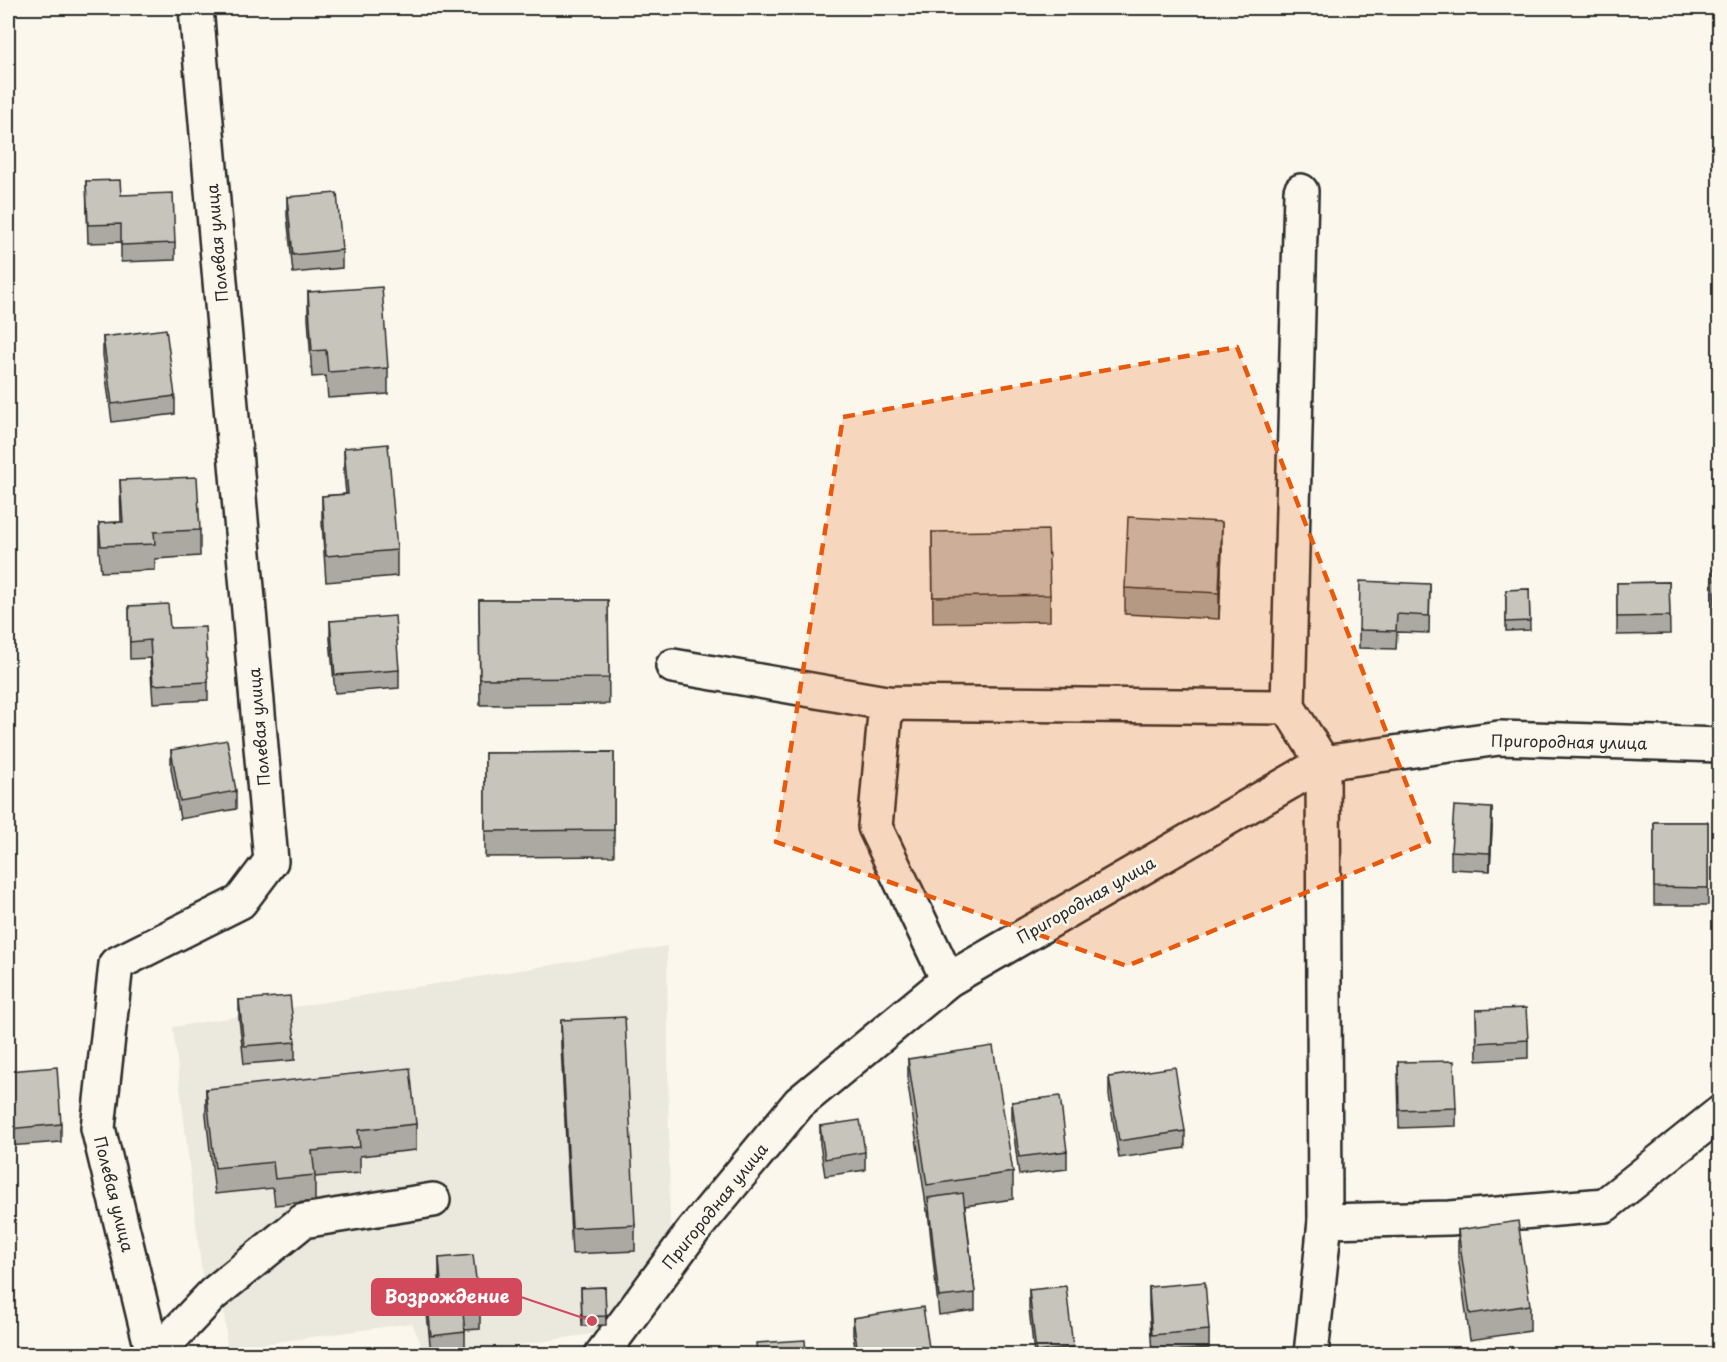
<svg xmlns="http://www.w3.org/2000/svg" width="1727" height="1362" viewBox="0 0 1727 1362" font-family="'Playpen Sans',sans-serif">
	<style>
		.built { fill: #ebe8de }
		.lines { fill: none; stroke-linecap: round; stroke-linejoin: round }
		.minor-casing { stroke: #2b2b2b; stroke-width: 38 }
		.minor { stroke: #fbf7ec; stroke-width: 33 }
		.wall { fill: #aba9a2; stroke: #2b2b2b; stroke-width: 1.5 }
		.shaded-wall { fill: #8b8984; stroke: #2b2b2b; stroke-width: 1.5 }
		.building { fill: #c7c4bc; stroke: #2b2b2b; stroke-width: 1.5 }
		.marked { fill: #e8590c; fill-opacity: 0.2; stroke: #e8590c; stroke-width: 4.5; stroke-dasharray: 12 8; stroke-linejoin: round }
		.labels { text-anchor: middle; stroke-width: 5; stroke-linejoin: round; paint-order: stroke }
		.street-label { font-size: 16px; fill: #2b2b2b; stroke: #fbf7ec }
		.leader { fill: none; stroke: #d1495b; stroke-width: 2 }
		.callout-dot { fill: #d1495b; stroke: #fbf7ec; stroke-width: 2 }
		.callout { fill: #d1495b; stroke: #d1495b; stroke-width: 2 }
		.callout-label { font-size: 18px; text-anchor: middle; font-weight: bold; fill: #fff }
	</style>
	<rect width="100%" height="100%" fill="#fbf7ec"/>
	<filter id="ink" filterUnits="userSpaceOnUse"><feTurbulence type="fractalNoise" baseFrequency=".0167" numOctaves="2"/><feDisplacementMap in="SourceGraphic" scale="12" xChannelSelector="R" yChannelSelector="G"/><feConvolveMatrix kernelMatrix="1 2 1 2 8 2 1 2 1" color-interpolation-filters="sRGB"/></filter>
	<g filter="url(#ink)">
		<polygon class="built" points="667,946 670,1238 598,1333 461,1354 425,1354 412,1323 227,1349 224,1308 203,1283 173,1027"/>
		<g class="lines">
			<defs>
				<g id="minor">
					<polyline points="1301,191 1288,707 1323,763 1325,1221 1311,1354"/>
					<polyline points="673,666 886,703 1288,707"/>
					<polyline points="886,703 875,827 948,980"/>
					<polyline points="1325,1221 1450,1218 1605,1205 1720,1113"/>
					<polyline points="153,1354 98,1128 116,964 240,902 271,861 196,8"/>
					<polyline points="156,1354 213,1294 303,1221 433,1200"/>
					<polyline points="602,1354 693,1231 799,1103 948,980 1323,763 1499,738 1720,745"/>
				</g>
			</defs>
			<use href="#minor" class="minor-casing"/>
			<use href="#minor" class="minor"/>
		</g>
		<g class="wall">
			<polygon points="86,181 121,195 175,243 175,260 121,262 121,242 88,243"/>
			<polygon points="287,197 342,250 342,268 293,273 287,215"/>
			<polygon points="308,292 388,368 388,394 328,398 326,376 312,377 308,318"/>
			<polygon points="103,337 175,396 175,414 112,422 103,355"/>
			<polygon points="344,448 397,550 397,576 326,582 322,522 322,496 346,494 344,474"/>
			<polygon points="120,480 200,530 200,556 155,559 155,570 101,572 99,550 99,523 121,522"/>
			<polygon points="932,532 1050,595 1050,621 933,623"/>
			<polygon points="1222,548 1219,619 1125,614 1125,588"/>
			<polygon points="1713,570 1719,570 1719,637 1715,637"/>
			<polygon points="1669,582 1670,634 1617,635 1617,583"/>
			<polygon points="1430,584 1429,633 1397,632 1396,649 1359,648 1359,630"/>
			<polygon points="1529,589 1530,630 1506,631 1506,590"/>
			<polygon points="479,600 608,600 609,704 480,705"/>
			<polygon points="129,606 170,628 208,682 208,700 153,703 150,658 130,659"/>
			<polygon points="330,621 399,670 399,688 335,693 330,639"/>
			<polygon points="171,750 236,791 236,809 180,819 171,768"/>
			<polygon points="614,752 614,856 485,857 485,753"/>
			<rect x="1654" y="822" width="54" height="83"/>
			<polygon points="1492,826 1490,871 1451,869 1451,851"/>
			<polygon points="239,1000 295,1042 295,1060 244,1064 239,1018"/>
			<polygon points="1476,1010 1528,1040 1528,1058 1477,1061"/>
			<polygon points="561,1020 635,1225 635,1251 572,1254 561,1046"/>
			<polygon points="908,1059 1013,1172 1013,1199 965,1206 975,1293 975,1310 939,1315 928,1211 927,1211 908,1085"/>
			<polygon points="1398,1062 1456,1108 1456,1126 1399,1128"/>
			<polygon points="8,1071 61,1124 61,1142 8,1146"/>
			<polygon points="1109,1077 1185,1131 1185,1148 1119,1158 1109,1095"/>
			<polygon points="206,1089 416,1124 416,1150 360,1156 360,1173 315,1177 315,1201 275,1205 273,1188 215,1194 206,1115"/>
			<polygon points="1012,1102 1067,1151 1067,1169 1019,1175 1012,1120"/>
			<polygon points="820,1126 865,1152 865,1170 825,1176 820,1144"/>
			<polygon points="1458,1230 1530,1305 1530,1331 1470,1340 1458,1256"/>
			<polygon points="439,1258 480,1311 480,1329 465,1330 465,1350 431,1354 427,1313 427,1295 440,1294 439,1276"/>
			<polygon points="605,1287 606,1325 582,1326 581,1288"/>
			<polygon points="1149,1287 1209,1330 1209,1348 1152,1353 1149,1305"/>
			<polygon points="1029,1290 1073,1347 1073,1354 1034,1354 1029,1308"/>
			<polygon points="853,1318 930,1354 856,1354 853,1335"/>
		</g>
		<g class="shaded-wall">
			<polygon points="1222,522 1222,548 1219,619 1219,593"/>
			<polygon points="1492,808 1492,826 1490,871 1490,853"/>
		</g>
		<g class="building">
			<polygon points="120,180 121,195 173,193 175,243 121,245 121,224 88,225 86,181"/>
			<polygon points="337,193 342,250 293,255 287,197"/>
			<polygon points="382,287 388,368 328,372 326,350 312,351 308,292"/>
			<polygon points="166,329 175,396 112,404 103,337"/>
			<polygon points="388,444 397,550 326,556 322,496 348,494 344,448"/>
			<polygon points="197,477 200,530 154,532 155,544 101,546 99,523 123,522 120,480"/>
			<polygon points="1128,517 1222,522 1219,593 1125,588"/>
			<polygon points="1048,530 1050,595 933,597 932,532"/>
			<polygon points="1713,570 1719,570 1719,619 1715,619"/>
			<polygon points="1360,581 1430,584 1429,616 1397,614 1396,631 1359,630"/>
			<polygon points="1669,582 1670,616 1617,617 1617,583"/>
			<polygon points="1529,589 1530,621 1506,622 1506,590"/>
			<polygon points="479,600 608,600 609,678 480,679"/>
			<polygon points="168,604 170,628 205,627 208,682 153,685 150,640 130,642 129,606"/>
			<polygon points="395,616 399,670 335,675 330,621"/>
			<polygon points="227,740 236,791 180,801 171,750"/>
			<polygon points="614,752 614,830 485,831 485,753"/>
			<polygon points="1454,806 1492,808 1490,853 1451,851"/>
			<polygon points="1654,822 1708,822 1708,888 1654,887"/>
			<polygon points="290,996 295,1042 244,1046 239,1000"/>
			<polygon points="1526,1008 1528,1040 1477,1043 1476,1010"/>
			<polygon points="625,1017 635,1225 572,1228 561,1020"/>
			<polygon points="993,1046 1013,1172 927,1185 908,1059"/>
			<polygon points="1454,1061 1456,1108 1399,1110 1398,1062"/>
			<polygon points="57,1067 61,1124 8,1129 8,1071"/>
			<polygon points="1175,1067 1185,1131 1119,1141 1109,1077"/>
			<polygon points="410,1068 416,1124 358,1130 360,1147 312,1151 315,1175 275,1179 273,1162 215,1168 206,1089"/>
			<polygon points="1060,1096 1067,1151 1019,1157 1012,1102"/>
			<polygon points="860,1120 865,1152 825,1159 820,1126"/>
			<polygon points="963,1193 975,1293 939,1297 928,1198"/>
			<polygon points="1518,1221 1530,1305 1470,1314 1458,1230"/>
			<polygon points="473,1255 480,1311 463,1313 465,1332 431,1336 427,1295 442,1294 439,1258"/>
			<polygon points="1205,1282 1209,1330 1152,1335 1149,1287"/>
			<polygon points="1066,1286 1073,1347 1036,1352 1029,1290"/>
			<polygon points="605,1287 606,1316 582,1317 581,1288"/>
			<polygon points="923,1307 930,1354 858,1354 853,1318"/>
			<polygon points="805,1340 806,1354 757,1354 756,1343"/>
		</g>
	</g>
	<path class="marked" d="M 1237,347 L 1429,842 L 1127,966 L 776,842 L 843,417 Z"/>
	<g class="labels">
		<g class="street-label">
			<text transform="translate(217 243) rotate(-95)" y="6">Полевая улица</text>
			<text transform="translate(259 727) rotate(-95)" y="6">Полевая улица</text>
			<text transform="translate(1569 742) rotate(1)" y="6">Пригородная улица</text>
			<text transform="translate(1086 900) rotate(-30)" y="6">Пригородная улица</text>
			<text transform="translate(114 1194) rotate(76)" y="6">Полевая улица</text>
			<text transform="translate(715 1206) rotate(-51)" y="6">Пригородная улица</text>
		</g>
	</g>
	<path class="leader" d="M592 1321L521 1297"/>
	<circle class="callout-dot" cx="592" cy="1321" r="6"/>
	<rect class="callout" x="372" y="1279" width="149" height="36" rx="6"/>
	<g class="callout-label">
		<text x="447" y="1303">Возрождение</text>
	</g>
	<rect width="1727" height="1362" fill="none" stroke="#fbf7ec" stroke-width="30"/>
	<rect x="15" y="15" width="1697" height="1332" fill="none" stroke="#2b2b2b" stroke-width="2" filter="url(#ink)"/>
</svg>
